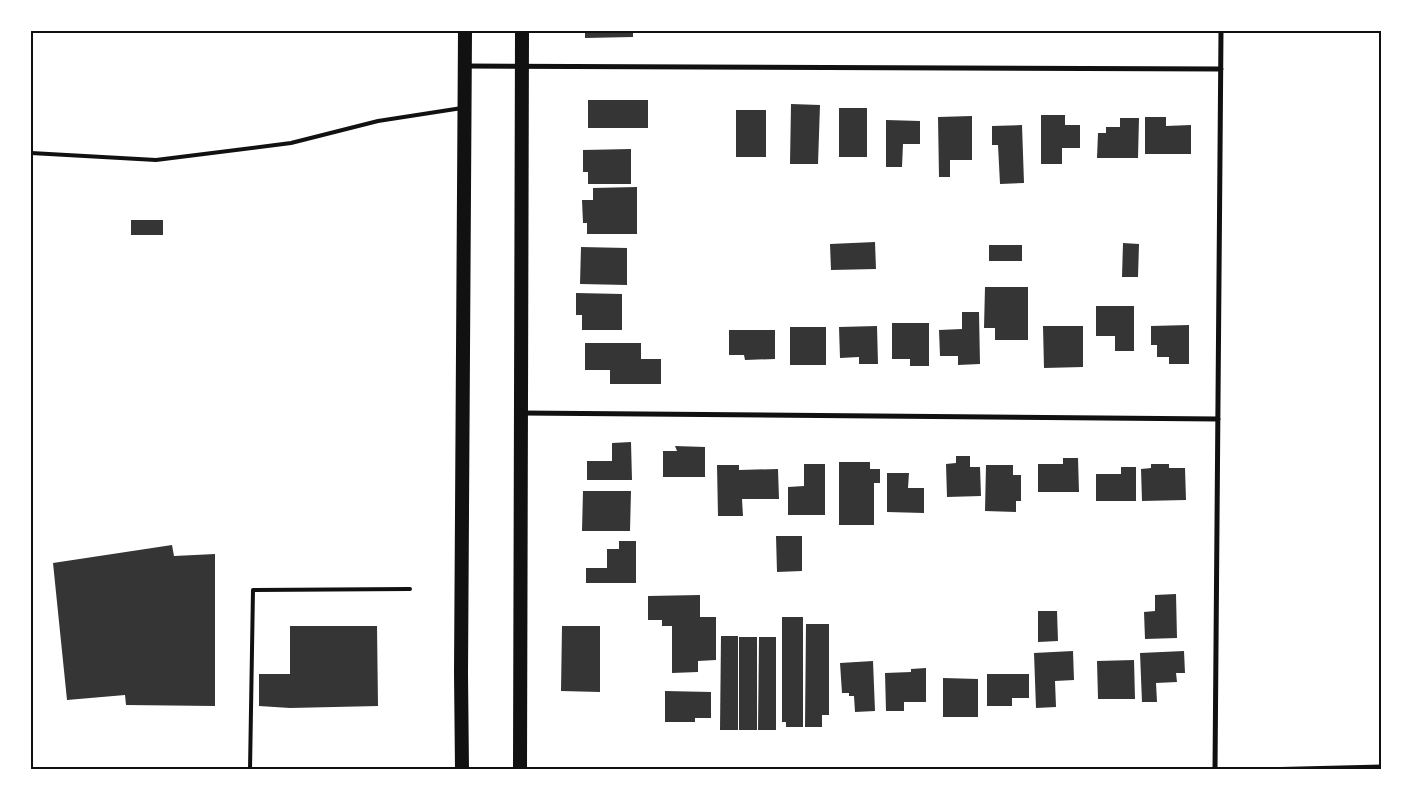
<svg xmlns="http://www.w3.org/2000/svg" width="1413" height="801" viewBox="0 0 1413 801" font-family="'Work Sans',sans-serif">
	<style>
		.building { fill: #353535 }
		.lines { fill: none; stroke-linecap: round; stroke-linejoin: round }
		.path { stroke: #111; stroke-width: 3 }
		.service { stroke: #111; stroke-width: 4 }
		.minor { stroke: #111; stroke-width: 5 }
		.trunk { stroke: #111; stroke-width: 14 }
		.neatline { fill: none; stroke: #111; stroke-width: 2 }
	</style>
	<rect width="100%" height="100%" fill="#fff"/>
	<g class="building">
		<polygon points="585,31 633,31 633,37 585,38"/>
		<rect x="588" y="100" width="60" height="28"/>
		<polygon points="791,104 820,105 818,164 790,164"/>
		<rect x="839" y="108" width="28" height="49"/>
		<rect x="736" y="110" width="30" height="47"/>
		<polygon points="1041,115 1065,115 1065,125 1080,125 1080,148 1062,148 1062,164 1041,164"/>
		<polygon points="972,116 972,160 950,160 950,177 939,177 938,117"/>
		<polygon points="1145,117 1166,117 1166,126 1191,125 1191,154 1145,154"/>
		<polygon points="1120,118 1139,118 1138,158 1097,158 1098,133 1106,133 1106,127 1120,127"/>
		<polygon points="886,120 920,121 920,144 903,144 902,167 886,167"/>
		<polygon points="1022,125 1024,183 1000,184 998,145 992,145 992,126"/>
		<polygon points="631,149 631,184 588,184 588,172 583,172 583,150"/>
		<polygon points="637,187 637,234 587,234 587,223 583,223 582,200 593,200 593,188"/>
		<rect x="131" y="220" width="32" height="15"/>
		<polygon points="875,242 876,269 831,270 830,244"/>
		<polygon points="1123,243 1139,244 1138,277 1122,277"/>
		<rect x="989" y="245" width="33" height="16"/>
		<polygon points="581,247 627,248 627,285 580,284"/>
		<polygon points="985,287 1028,287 1028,340 995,340 995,328 984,328"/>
		<polygon points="576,293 622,294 622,330 582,330 582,315 576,315"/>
		<polygon points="1096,306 1134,306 1134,351 1115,351 1115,336 1096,336"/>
		<polygon points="962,312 979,312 980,364 958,365 958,356 940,356 939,330 962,329"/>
		<polygon points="892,323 929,323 929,366 910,366 910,359 892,359"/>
		<polygon points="1189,325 1189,364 1169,364 1169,357 1157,357 1157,345 1151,345 1151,326"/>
		<polygon points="877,326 878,364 859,364 859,357 840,358 839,327"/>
		<polygon points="1043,326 1083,326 1083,367 1044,368"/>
		<rect x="790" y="327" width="36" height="38"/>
		<polygon points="729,330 775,330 775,359 745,360 744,355 729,355"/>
		<polygon points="585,343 641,343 641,359 661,359 661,384 610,384 610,370 585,370"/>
		<polygon points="631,442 632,480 587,480 587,461 612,461 612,443"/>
		<polygon points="675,446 705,447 705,477 663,477 663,451 677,451"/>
		<polygon points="956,456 970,456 970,467 980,467 981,496 947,497 946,464 956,463"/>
		<polygon points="1063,458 1078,458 1079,492 1038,492 1038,464 1063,464"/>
		<polygon points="839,462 870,462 870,469 880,469 880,483 874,483 874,525 839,525"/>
		<polygon points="804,464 825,464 825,515 788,515 788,487 804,486"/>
		<polygon points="1151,464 1169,464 1169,468 1185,468 1186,500 1142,501 1141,469 1151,468"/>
		<polygon points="717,465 739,465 739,470 778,469 779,499 742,499 743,516 718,516"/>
		<polygon points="986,465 1013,465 1013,475 1021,475 1021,501 1016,501 1016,512 985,511"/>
		<polygon points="1121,467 1136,467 1136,501 1096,501 1096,474 1121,474"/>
		<polygon points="887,473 909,473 908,488 924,488 924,513 887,512"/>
		<polygon points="583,491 631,491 630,531 582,531"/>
		<polygon points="776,536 802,536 802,571 777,572"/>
		<polygon points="619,541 636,541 636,583 586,583 586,568 607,568 607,549 619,549"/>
		<polygon points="172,545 174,556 215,554 215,706 126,705 125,695 67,700 53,563"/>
		<polygon points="1176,594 1177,638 1145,639 1144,612 1155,611 1155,595"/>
		<polygon points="700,595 700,617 716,617 716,660 698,661 698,672 672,673 672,626 662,626 662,620 648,620 648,596"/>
		<polygon points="1038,611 1057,611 1058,641 1038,642"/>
		<polygon points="782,617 803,617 803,727 786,727 786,722 782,722"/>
		<polygon points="806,624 829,624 829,715 822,715 822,727 805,727"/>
		<polygon points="290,626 377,626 378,706 290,708 259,706 259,674 290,674"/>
		<polygon points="562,626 600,626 600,692 561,691"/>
		<polygon points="721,636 738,636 738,730 720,730"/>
		<rect x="739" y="637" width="18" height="93"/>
		<polygon points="759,637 776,637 776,730 758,730"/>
		<polygon points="1073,651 1074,680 1055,681 1056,707 1036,708 1034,653"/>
		<polygon points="1184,651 1185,673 1176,673 1177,682 1156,683 1157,702 1142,702 1140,653"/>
		<polygon points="1134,660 1135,699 1098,699 1097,661"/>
		<polygon points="873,661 875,711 855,712 854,696 849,696 849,693 842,693 840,663"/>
		<polygon points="926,668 926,702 904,702 904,711 886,711 885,673 911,672 911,669"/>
		<polygon points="987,674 1029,674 1029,698 1012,698 1012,706 987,706"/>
		<polygon points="943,678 978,679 978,717 943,717"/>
		<polygon points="665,691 711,692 711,718 695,718 695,722 665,722"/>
	</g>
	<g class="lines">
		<polyline class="path" points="31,654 31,674"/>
		<g class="service">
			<polyline points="31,153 156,160 291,143 378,121 462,108"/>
			<polyline points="250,770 253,590 410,589"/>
		</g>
		<g class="minor">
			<polyline points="466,66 1221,69"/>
			<polyline points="522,413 1218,419"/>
			<polyline points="1215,770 1221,31"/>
			<polyline points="1258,770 1382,767"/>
		</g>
		<g class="trunk">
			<polyline points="462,770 461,673 465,31"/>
			<polyline points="520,770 522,31"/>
		</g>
	</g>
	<rect width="1413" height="801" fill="none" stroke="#ffffff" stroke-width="65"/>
	<rect x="32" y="32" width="1348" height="736" class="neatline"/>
</svg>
